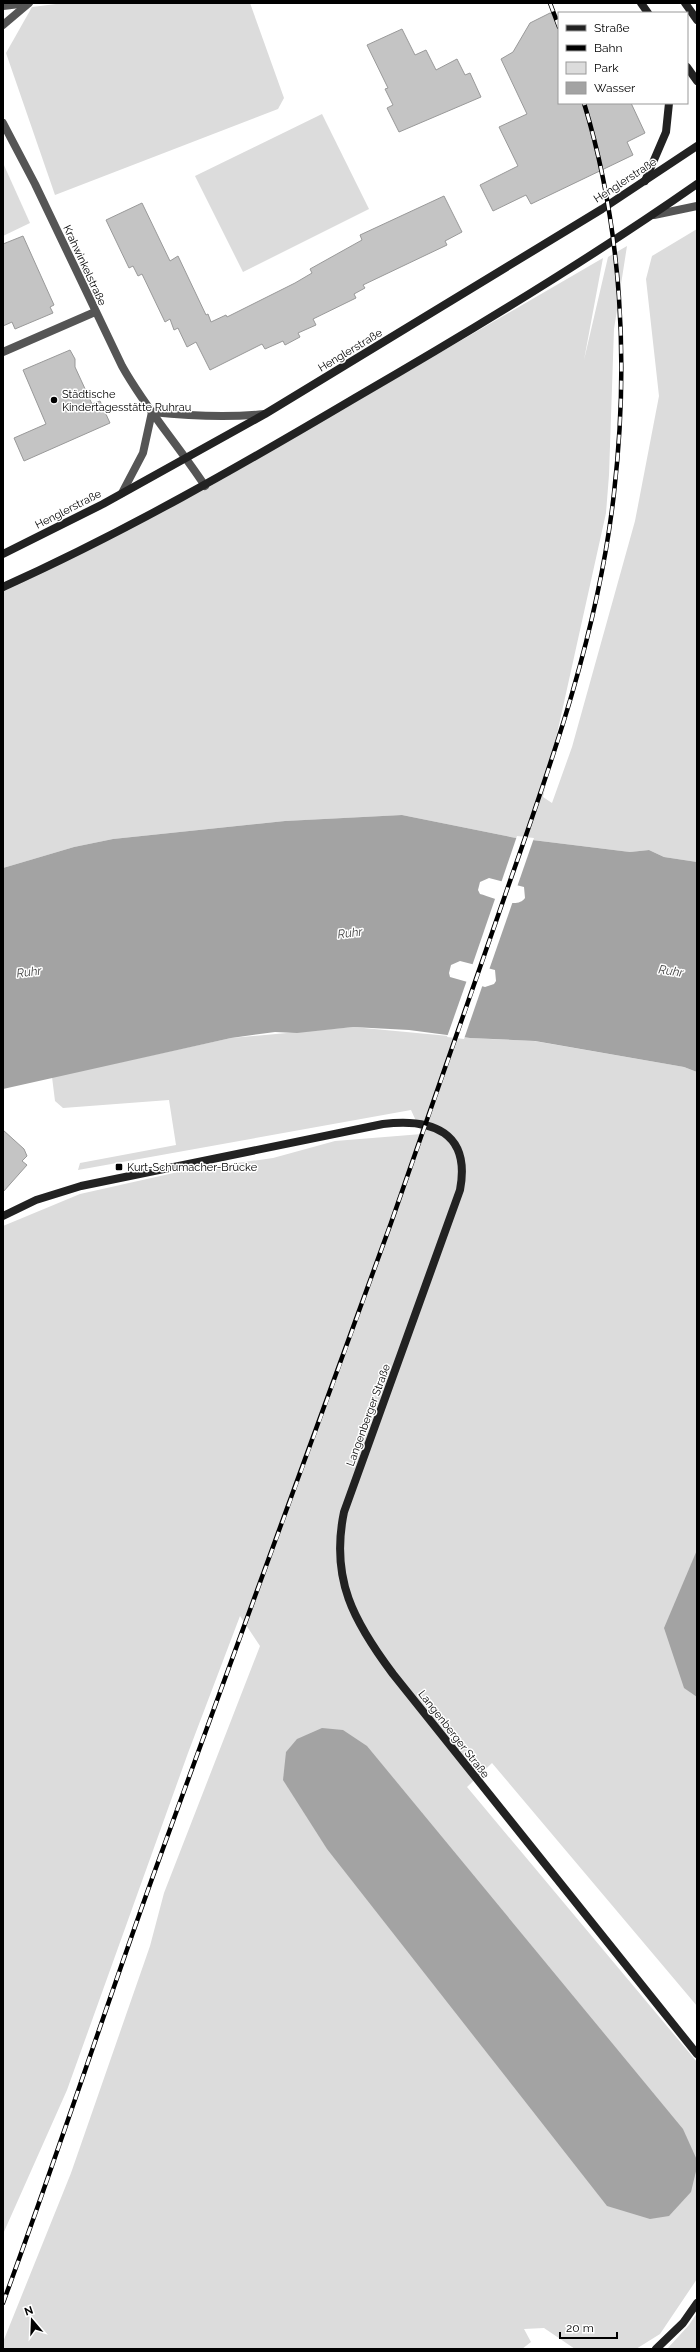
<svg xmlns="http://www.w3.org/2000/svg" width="700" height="2352" viewBox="0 0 700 2352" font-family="Raleway,sans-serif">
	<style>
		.green { fill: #dcdcdc }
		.water { fill: #a3a3a3; fill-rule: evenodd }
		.pier { fill: #fff }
		.building { fill: #c4c4c4; stroke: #999 }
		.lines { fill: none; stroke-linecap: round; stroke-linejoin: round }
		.minor { stroke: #555; stroke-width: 8 }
		.tertiary { stroke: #555; stroke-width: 8 }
		.secondary { stroke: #222; stroke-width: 8 }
		.rail-casing { stroke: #000; stroke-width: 4.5 }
		.rail { stroke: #fff; stroke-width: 3; stroke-dasharray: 9; stroke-linecap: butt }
		.poi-dot { fill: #000; stroke: #fff; stroke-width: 1.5 }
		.labels { text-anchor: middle; stroke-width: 3; stroke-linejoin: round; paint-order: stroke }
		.street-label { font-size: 11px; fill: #000; stroke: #fff }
		.poi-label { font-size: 11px; fill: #000; stroke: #fff; text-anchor: start }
		.water-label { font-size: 12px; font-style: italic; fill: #444; stroke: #fff }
	</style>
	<rect width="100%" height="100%" fill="#fff"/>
	<g class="green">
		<polygon points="64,3 250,3 284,98 278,109 55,195 6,53 32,7"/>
		<polygon points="322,114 369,209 243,272 195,176"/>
		<polygon points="3,163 30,223 3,236"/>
		<polygon points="697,229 697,862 664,857 649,850 630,852 516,838 402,815 285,821 113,839 74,847 3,868 3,588 207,488 603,258 584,360 608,257 627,246 614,329 609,475 606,513 543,797 552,803 572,747 635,521 659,396 646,279 652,256"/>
		<polygon points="353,1027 470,1038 534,1041 684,1067 697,1072 697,2006 492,1763 467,1787 697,2062 697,2279 660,2334 636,2349 575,2349 544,2328 524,2329 531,2342 522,2349 3,2349 3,2342 71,2173 150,1946 164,1893 260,1646 240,1616 188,1753 67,2090 3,2234 3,1226 80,1194 187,1170 273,1158 335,1141 422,1134 411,1110 78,1170 80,1163 176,1145 169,1100 63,1108 55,1101 52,1077 231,1038"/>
		<polygon points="697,2313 697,2349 667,2349 689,2325"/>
	</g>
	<g class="water">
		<path d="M 402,815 L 516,838 L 630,852 L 649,850 L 664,857 L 697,862 L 697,1072 L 684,1067 L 535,1041 L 470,1038 L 409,1030 L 353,1027 L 297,1033 L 275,1032 L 231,1038 L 3,1089 L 3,868 L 74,847 L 113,839 L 285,821 ZM 489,878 L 524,887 L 525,898 C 517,910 492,897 480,894 L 478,890 L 480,882 ZM 460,961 L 495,970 L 496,981 L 494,984 L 485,987 L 450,977 L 449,973 L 451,965 Z"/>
		<polygon points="697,1550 697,1697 684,1688 664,1628"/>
		<polygon points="322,1728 343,1730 367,1746 683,2129 697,2160 697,2167 691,2192 669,2216 650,2219 607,2206 327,1849 283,1780 286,1752 297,1739"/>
	</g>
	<g class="pier">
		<polygon points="517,836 534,838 517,887 501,883"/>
		<polygon points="496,896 513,901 489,970 472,966"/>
		<polygon points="467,980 483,984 464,1039 447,1037"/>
	</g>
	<g class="building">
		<polygon points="550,13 559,17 559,103 631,103 645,133 627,142 633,155 531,204 526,195 493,211 480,185 518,166 499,127 527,114 501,59 513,52 530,23"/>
		<polygon points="402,29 415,55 426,50 436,70 457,59 465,75 470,73 481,97 399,132 387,108 393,105 385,89 388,88 367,45"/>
		<polygon points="444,196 462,232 445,241 447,245 363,285 365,288 354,294 356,298 313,319 316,325 298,333 300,337 285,345 283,341 265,349 262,344 210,370 196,342 187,347 178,328 174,330 170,319 165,322 142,274 138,276 133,266 129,268 106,220 142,203 170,261 178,256 206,315 208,314 211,322 226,315 227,317 295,283 312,273 310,269 362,240 360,235"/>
		<polygon points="23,236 54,305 50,307 53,313 15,329 12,322 3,326 3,244"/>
		<polygon points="70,350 75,359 75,367 92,404 100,401 110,423 24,461 14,438 46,424 23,370"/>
		<polygon points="3,1130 24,1149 27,1156 22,1161 27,1165 3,1192"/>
	</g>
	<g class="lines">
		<g class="minor">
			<polyline points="3,6 28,3"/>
			<polyline points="3,25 29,3"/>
			<path d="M 3,123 L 35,184 L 122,366 C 146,409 178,445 205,486"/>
			<polyline points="3,352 95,312"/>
			<path d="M 152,412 C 190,416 226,418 264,414"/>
			<polyline points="122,493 143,453 152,412"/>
		</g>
		<polyline class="tertiary" points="654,215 697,206"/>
		<g class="secondary">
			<polyline points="641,3 648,13"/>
			<polyline points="685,3 697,20"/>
			<polyline points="687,67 697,81"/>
			<polyline points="645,181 666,132 669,103"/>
			<polyline points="3,554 103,504 265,414 602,209 697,146"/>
			<path d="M 3,587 C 125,532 240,466 355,398 C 471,331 587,261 697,184"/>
			<path d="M 3,1216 L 36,1200 L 81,1186 L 383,1124 C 432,1118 471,1132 460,1190 L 344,1512 C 330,1579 354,1622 393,1674 L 697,2054"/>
			<polyline points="656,2349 683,2323 697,2303"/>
		</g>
		<defs>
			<g id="rail">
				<polyline points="550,3 559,27"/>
				<path d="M 3,2303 C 55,2162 102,2018 153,1876 C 232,1658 313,1441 391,1223 C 431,1110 470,997 509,884 C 554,756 599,628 614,493 C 629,363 622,228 584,103"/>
			</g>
		</defs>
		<use href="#rail" class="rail-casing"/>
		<use href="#rail" class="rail"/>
	</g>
	<g class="poi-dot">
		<circle cx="54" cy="400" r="4"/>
		<rect x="115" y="1163" width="8" height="8" rx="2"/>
	</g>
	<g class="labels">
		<g class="street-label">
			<text transform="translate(625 180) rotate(-33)" y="4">Henglerstraße</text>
			<text transform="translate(85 265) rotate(65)" y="4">Krahwinkelstraße</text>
			<text transform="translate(350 350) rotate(-31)" y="4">Henglerstraße</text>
			<text transform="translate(68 509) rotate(-27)" y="4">Henglerstraße</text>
			<text transform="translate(368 1415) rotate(-70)" y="4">Langenberger Straße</text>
			<text transform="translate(454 1734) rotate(52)" y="4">Langenberger Straße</text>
		</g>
		<g class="poi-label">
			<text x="62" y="398">Städtische<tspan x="62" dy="13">Kindertagesstätte Ruhrau</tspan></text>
			<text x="127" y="1171">Kurt-Schumacher-Brücke</text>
		</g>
		<g class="water-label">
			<text transform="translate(350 933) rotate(-7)" y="4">Ruhr</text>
			<text transform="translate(671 971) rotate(8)" y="4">Ruhr</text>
			<text transform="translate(29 972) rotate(-7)" y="4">Ruhr</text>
		</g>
	</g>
	<rect width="700" height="2352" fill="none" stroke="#000000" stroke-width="8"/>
	<rect x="558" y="12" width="130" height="92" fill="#ffffff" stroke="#999999"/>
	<rect x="566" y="25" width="20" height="6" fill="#222222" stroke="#999999"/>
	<text x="594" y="32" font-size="12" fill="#000000">Straße</text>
	<rect x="566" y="45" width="20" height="6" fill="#000000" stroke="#999999"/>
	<text x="594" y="52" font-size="12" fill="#000000">Bahn</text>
	<rect x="566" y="62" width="20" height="12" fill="#dcdcdc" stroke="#999999"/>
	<text x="594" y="72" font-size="12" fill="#000000">Park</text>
	<rect x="566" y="82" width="20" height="12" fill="#a3a3a3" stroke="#999999"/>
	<text x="594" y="92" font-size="12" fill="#000000">Wasser</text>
	<g transform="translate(32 2320) rotate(341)" stroke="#ffffff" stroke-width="3" paint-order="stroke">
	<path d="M0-3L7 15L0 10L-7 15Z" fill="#000000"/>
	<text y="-6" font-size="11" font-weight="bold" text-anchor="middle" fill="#000000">N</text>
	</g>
	<path d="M560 2332v6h57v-6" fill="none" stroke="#000000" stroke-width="2"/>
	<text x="566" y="2332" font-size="12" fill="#000000" stroke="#ffffff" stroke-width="3" paint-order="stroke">20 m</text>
</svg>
